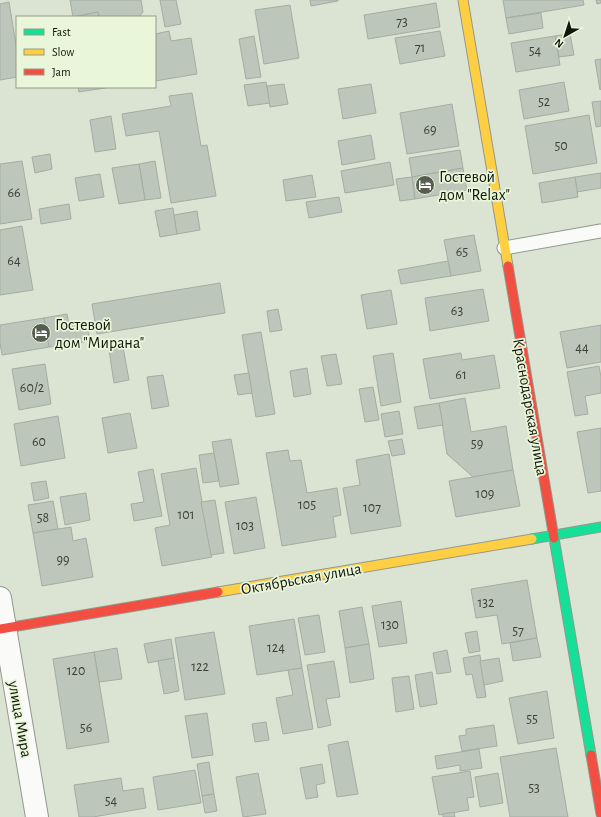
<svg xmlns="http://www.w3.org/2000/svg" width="601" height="817" viewBox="0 0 601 817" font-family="'Alegreya Sans',sans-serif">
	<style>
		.building { fill: #bdc6bb; stroke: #a3ada2 }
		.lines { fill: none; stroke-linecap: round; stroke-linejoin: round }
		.lane-casing { stroke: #93998c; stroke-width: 15 }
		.street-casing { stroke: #93998c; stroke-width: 24 }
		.fast-casing { stroke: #93998c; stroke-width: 11 }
		.slow-casing { stroke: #93998c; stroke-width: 11 }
		.jam-casing { stroke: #93998c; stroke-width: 11 }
		.lane { stroke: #fafbf8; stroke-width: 13 }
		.street { stroke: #fafbf8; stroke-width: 22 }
		.fast { stroke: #16e098; stroke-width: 9 }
		.slow { stroke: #ffcf43; stroke-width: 9 }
		.jam { stroke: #f24e42; stroke-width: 9 }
		.labels { text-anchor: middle; stroke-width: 3.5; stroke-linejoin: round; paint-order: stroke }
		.number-label { font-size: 14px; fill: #3c4137 }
		.poi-label { font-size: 16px; fill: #11150b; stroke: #e9f6d9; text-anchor: start }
		.street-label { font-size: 16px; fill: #11150b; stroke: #e9f6d9 }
	</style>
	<rect width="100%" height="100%" fill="#dbe3d2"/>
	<g class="building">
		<polygon points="70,0 141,0 143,12 139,17 99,17 98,12 73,17"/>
		<polygon points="160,0 176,0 181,24 165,27"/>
		<polygon points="310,0 338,0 338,1 311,6"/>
		<polygon points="503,0 583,0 584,5 506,18"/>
		<polygon points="596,0 601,0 601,3 597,4"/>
		<polygon points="9,2 17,51 17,77 0,80 0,4"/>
		<polygon points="436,3 440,27 368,39 364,15"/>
		<polygon points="290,5 299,58 264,64 255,10"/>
		<polygon points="98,12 99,17 73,17"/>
		<polygon points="541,13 543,28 509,34 506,18"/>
		<polygon points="169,31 171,41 191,38 197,74 155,81 155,34"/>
		<polygon points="440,31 445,56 400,64 395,38"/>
		<polygon points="570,34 574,55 559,57 555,36"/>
		<polygon points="254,36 261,77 246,79 239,39"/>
		<polygon points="555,36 560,65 516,72 511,43"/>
		<polygon points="601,59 601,89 600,90 595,60"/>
		<polygon points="266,82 270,103 248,106 244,85"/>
		<polygon points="564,82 569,111 524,119 519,90"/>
		<polygon points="284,84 288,104 270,107 267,86"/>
		<polygon points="371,84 376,113 343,119 338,89"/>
		<polygon points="78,87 111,87 79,92"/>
		<polygon points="192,93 201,146 207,145 216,196 171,203 159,131 126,136 122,114 171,106 169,96"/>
		<polygon points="601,101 601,126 596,127 592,102"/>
		<polygon points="452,104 459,146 407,154 400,113"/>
		<polygon points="589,115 597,163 533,174 525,126"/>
		<polygon points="111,116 116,149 95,152 90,120"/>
		<polygon points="371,135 375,159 342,165 338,141"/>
		<polygon points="460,150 463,168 412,177 409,158"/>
		<polygon points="50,154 52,169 35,173 32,157"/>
		<polygon points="22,161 32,219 0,224 0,164"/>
		<polygon points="155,161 161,198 145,200 139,164"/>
		<polygon points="390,162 394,185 345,193 341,171"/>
		<polygon points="139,164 145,200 119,204 112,168"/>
		<polygon points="463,168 467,190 415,199 412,177"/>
		<polygon points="601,173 601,188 577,192 575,177"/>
		<polygon points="100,174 104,197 79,201 75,178"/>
		<polygon points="312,175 316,197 286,201 283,180"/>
		<polygon points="412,177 415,199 400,201 396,179"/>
		<polygon points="575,177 578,197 542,203 539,183"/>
		<polygon points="339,197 342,212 309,218 306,202"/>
		<polygon points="69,204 71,219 41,224 39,209"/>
		<polygon points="173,208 177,234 160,237 155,211"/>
		<polygon points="197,211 200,230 177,234 174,215"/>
		<polygon points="22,226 33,290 0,295 0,230"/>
		<polygon points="474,235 481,271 451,276 444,240"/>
		<polygon points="448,261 451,276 401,284 398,270"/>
		<polygon points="220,283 225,313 97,334 92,304"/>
		<polygon points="483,289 489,321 430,331 425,298"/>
		<polygon points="391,290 397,324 367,329 361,295"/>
		<polygon points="278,309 282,330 270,332 267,311"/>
		<polygon points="67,314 69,325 87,322 90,341 49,347 44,318"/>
		<polygon points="44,318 49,347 2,355 0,343 0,325"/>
		<polygon points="601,325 601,362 567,368 560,332"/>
		<polygon points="261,332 275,414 256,417 242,335"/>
		<polygon points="123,347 129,380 114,383 109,350"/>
		<polygon points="393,353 401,402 381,406 373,356"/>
		<polygon points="461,353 462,360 494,355 500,388 430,399 423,359"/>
		<polygon points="336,354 342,384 327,386 321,356"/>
		<polygon points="45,364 51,404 19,410 12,369"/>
		<polygon points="599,366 601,377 601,393 585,396 588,414 575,416 567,372"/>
		<polygon points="307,368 311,394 294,397 290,371"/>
		<polygon points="249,373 252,393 238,395 234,375"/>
		<polygon points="163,375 169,406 152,409 147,377"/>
		<polygon points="373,387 379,420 365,422 359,389"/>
		<polygon points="465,398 471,432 506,426 513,470 473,477 447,454 439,403"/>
		<polygon points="439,403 443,425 418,429 414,407"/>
		<polygon points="399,411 403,434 385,437 381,414"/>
		<polygon points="130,413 137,448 108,453 102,418"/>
		<polygon points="58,416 65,458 21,466 14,424"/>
		<polygon points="601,428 601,491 588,493 577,432"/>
		<polygon points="231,439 239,484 220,487 212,442"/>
		<polygon points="402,439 405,454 392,456 388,441"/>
		<polygon points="288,450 290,461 301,460 307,493 337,488 341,515 333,517 336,537 282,546 266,453"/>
		<polygon points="214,453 219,481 203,483 199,455"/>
		<polygon points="389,454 401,526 351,534 343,488 360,485 356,460"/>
		<polygon points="196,468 212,557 162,566 155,528 170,525 161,474"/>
		<polygon points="153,469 162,516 134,521 131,504 144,502 138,472"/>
		<polygon points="513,470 520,506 456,517 449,481"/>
		<polygon points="46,481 49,498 34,501 31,483"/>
		<polygon points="86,493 90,520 65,525 60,497"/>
		<polygon points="256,497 265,548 234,554 225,502"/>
		<polygon points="215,500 224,553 211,555 201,502"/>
		<polygon points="53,501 58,529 33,533 28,505"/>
		<polygon points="71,527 73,541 86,538 93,577 42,586 33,533"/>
		<polygon points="527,580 537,638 502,644 497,615 476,618 471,589"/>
		<polygon points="401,601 407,643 379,647 372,606"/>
		<polygon points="362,607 369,644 345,648 339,611"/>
		<polygon points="319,615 325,652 305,655 298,618"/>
		<polygon points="294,619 302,668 257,675 249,626"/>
		<polygon points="477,631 480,651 469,653 465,633"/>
		<polygon points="214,632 225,694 185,700 175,638"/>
		<polygon points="537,638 541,657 513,661 510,643"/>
		<polygon points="171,639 174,658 148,663 144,644"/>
		<polygon points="369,644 374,679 350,683 345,648"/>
		<polygon points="117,648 122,679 99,682 94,652"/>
		<polygon points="447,650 451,672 437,674 433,653"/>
		<polygon points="94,652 109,742 67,749 53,659"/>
		<polygon points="480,655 486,697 477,698 472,674 466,675 463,658"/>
		<polygon points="174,658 179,691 164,694 158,661"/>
		<polygon points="499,658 503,681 484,685 480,661"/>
		<polygon points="334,661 340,697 326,699 331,725 318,728 307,665"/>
		<polygon points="302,668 313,729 283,734 276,698 293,695 288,670"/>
		<polygon points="432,672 437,704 420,707 415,675"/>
		<polygon points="409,676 414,709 396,712 392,678"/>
		<polygon points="547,691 554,738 518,744 509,698"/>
		<polygon points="207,713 213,755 192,758 185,716"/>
		<polygon points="266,722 269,740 255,742 252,724"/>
		<polygon points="494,725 497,746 462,751 459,736 466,735 466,729"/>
		<polygon points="348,741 358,794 337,797 328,745"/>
		<polygon points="556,748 568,817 510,817 500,757"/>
		<polygon points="479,749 482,768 460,771 460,765 437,769 435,756"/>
		<polygon points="209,762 214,794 202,796 197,764"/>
		<polygon points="322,764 325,783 316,785 318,797 306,799 300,768"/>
		<polygon points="195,770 201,803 158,810 153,777"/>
		<polygon points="470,771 474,797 467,798 469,810 439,815 432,777"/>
		<polygon points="258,773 266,814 243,817 236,777"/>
		<polygon points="498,773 503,803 480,807 475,777"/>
		<polygon points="121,778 123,791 143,788 146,808 93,817 79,817 74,785"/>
		<polygon points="214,794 217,811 205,813 202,796"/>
		<polygon points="454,812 455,817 443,817 443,814"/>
	</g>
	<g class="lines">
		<defs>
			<polyline id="lane" points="504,248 601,231"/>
			<polyline id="street" points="0,598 37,817"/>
			<g id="fast">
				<polyline points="554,538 591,755"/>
				<polyline points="532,539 601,527"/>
			</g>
			<g id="slow">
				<polyline points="463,0 508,266"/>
				<polyline points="218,592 532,539"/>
			</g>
			<g id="jam">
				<polyline points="508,266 554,538"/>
				<polyline points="0,629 218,592"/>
				<polyline points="591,755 601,814"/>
			</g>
		</defs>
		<use href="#lane" class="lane-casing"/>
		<use href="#street" class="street-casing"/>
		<use href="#fast" class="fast-casing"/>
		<use href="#slow" class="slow-casing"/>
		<use href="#jam" class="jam-casing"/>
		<use href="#lane" class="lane"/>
		<use href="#street" class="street"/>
		<use href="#fast" class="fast"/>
		<use href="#slow" class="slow"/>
		<use href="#jam" class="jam"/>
	</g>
	<defs>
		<symbol id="hotel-disc" viewBox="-11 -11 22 22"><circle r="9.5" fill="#585d51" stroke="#e9f6d9"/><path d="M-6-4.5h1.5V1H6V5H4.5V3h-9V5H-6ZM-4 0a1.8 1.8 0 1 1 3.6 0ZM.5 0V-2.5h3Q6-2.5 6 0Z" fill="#fff"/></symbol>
	</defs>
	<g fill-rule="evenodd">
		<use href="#hotel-disc" x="414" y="174" width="22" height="22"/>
		<use href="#hotel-disc" x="30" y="322" width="22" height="22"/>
	</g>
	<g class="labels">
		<g class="number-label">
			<text x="402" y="26">73</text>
			<text x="420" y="52">71</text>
			<text x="535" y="55">54</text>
			<text x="544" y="106">52</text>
			<text x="430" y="134">69</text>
			<text x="561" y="150">50</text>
			<text x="14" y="197">66</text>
			<text x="462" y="256">65</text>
			<text x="14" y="265">64</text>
			<text x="457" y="315">63</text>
			<text x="582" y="352">44</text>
			<text x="461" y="379">61</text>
			<text x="32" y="392">60/2</text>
			<text x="39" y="446">60</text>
			<text x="477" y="448">59</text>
			<text x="485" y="498">109</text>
			<text x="307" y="509">105</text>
			<text x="372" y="512">107</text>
			<text x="186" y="519">101</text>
			<text x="43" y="522">58</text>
			<text x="245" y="530">103</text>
			<text x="63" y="564">99</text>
			<text x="486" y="607">132</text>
			<text x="390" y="629">130</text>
			<text x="518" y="635">57</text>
			<text x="276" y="652">124</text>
			<text x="200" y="671">122</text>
			<text x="76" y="675">120</text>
			<text x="532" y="723">55</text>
			<text x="86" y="732">56</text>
			<text x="534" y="792">53</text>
			<text x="111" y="805">54</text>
		</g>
		<g class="poi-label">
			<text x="439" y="182">Гостевой<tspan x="439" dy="18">дом "Relax"</tspan></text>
			<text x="55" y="330">Гостевой<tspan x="55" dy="18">дом "Мирана"</tspan></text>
		</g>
		<g class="street-label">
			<text transform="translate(531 407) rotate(80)" y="6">Краснодарская улица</text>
			<text transform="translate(301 578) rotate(-10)" y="6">Октябрьская улица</text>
			<text transform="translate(21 719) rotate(80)" y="6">улица Мира</text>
		</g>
	</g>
	<rect x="16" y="16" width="140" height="72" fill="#e9f6d9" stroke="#939c87"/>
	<rect x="24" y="29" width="20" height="6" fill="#16e098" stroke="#939c87"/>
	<text x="52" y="36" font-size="12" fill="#11150b">Fast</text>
	<rect x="24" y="49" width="20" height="6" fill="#ffcf43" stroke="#939c87"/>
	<text x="52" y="56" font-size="12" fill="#11150b">Slow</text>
	<rect x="24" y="69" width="20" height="6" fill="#f24e42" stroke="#939c87"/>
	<text x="52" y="76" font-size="12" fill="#11150b">Jam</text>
	<g transform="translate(565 36) rotate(219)" stroke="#e9f6d9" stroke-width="3" paint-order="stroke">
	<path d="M0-3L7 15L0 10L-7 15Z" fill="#11150b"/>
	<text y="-6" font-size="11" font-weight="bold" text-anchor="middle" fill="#11150b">N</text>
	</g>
</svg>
